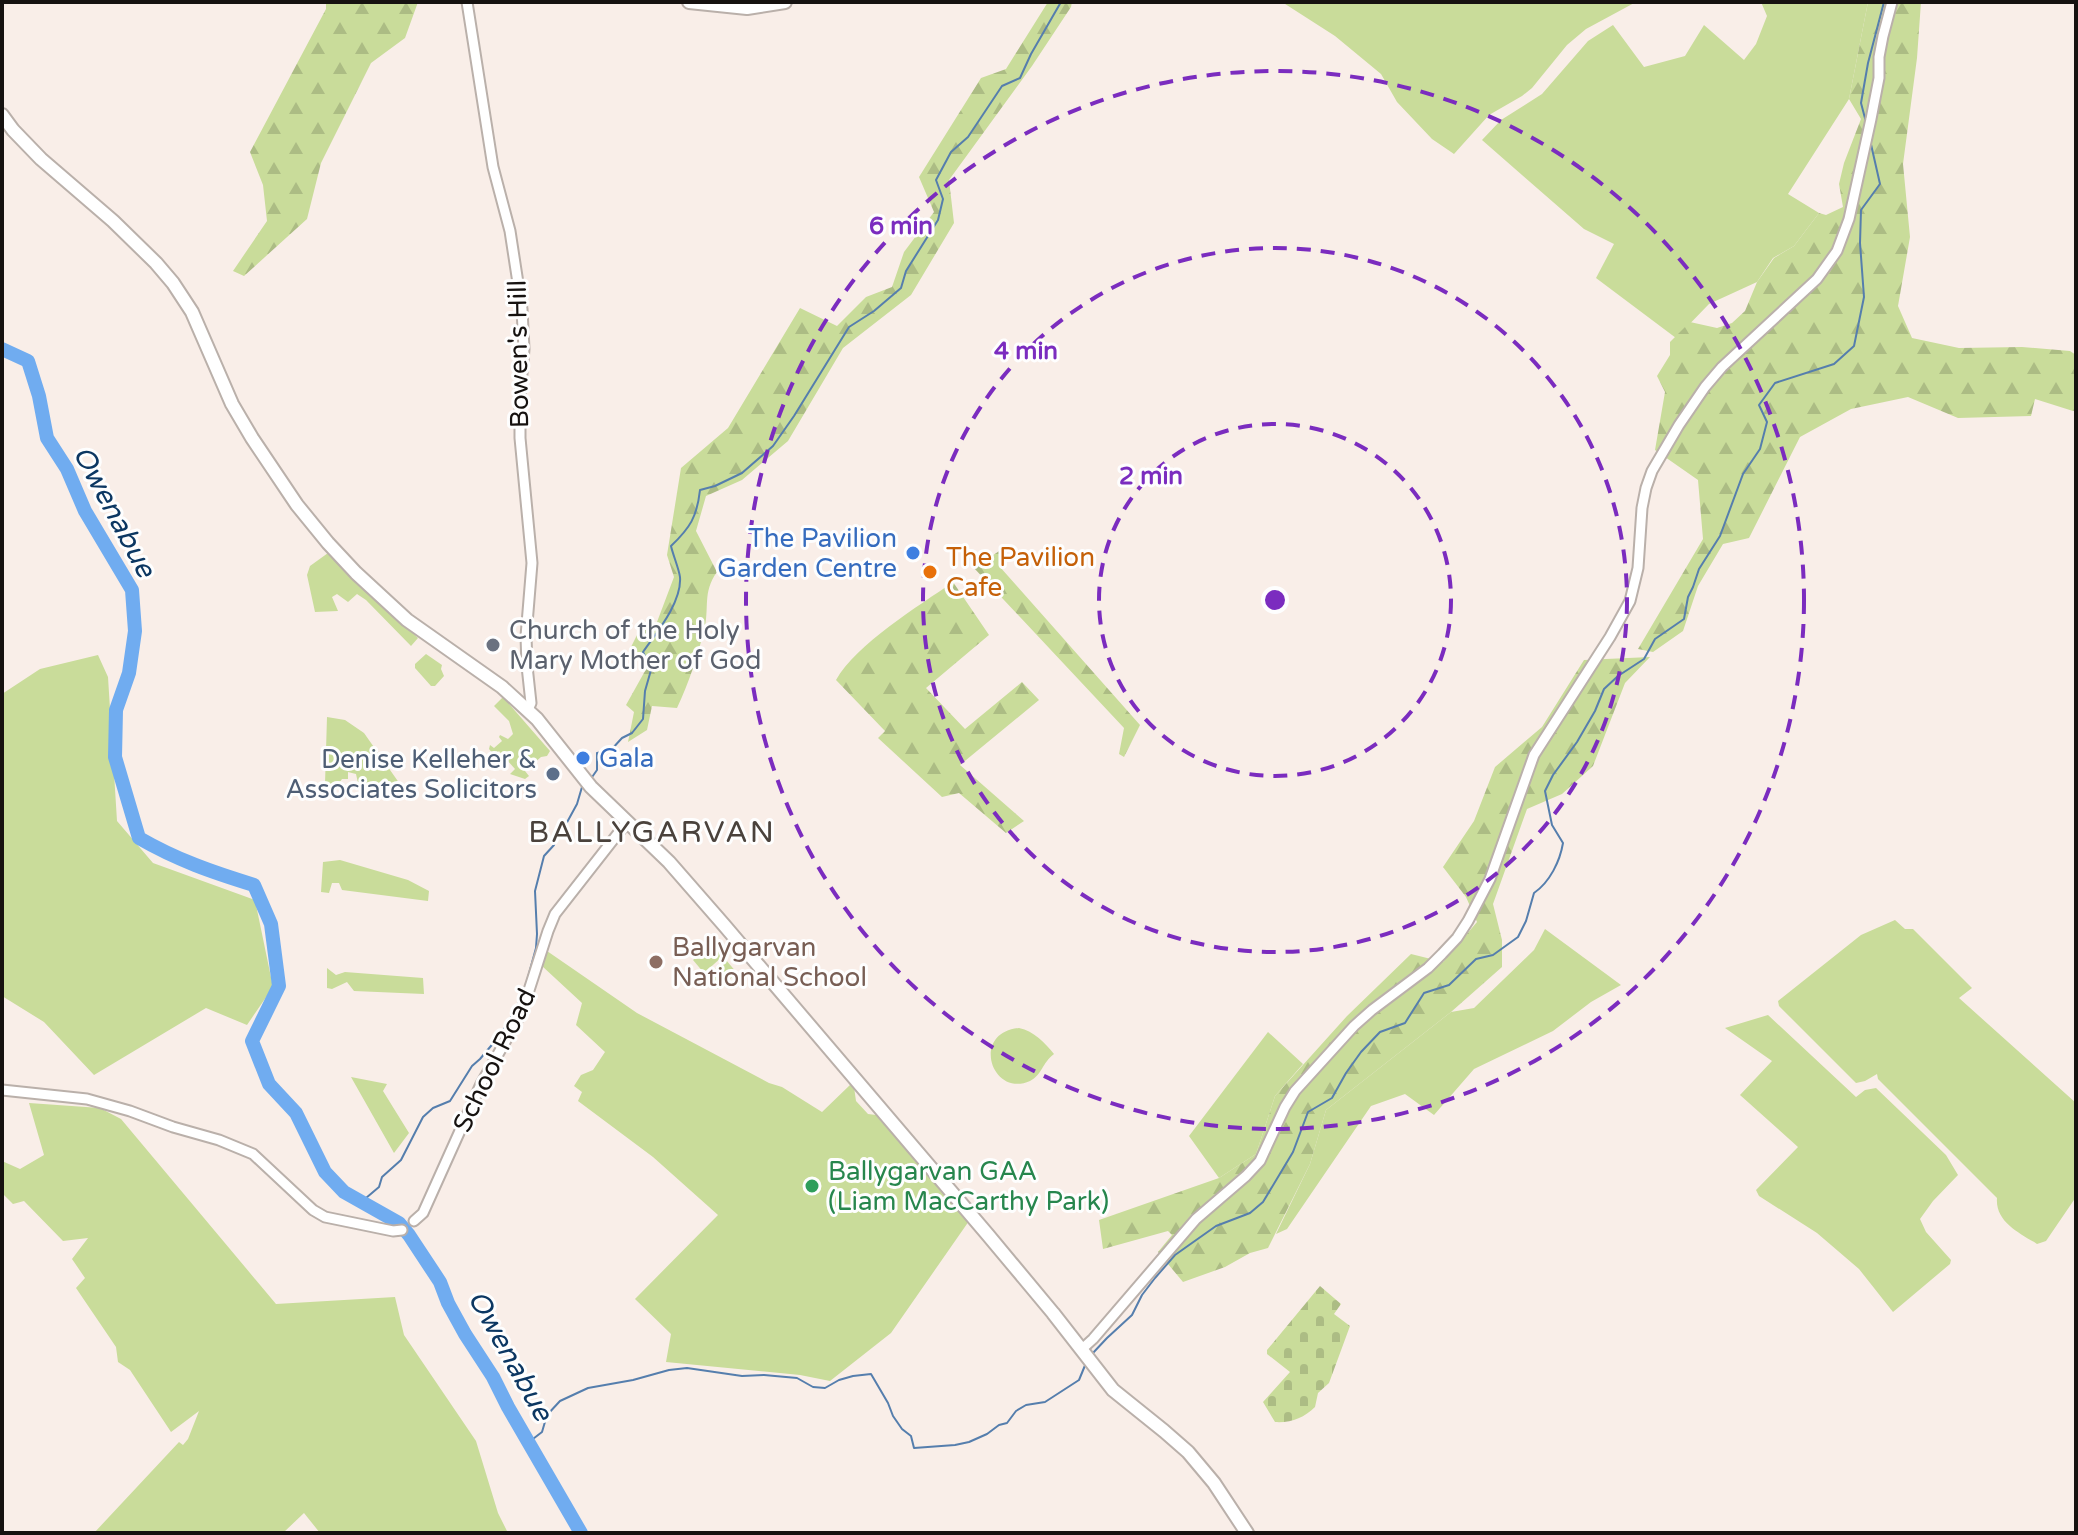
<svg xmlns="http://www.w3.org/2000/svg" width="2078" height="1535" viewBox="0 0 2078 1535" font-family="'Varela Round',sans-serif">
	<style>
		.grass { fill: #c9dc9a }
		.forest { fill: url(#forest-firs) }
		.cemetery { fill: url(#cemetery-stones) }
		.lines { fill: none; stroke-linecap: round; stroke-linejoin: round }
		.stream { stroke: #557ead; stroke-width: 2 }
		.river { stroke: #70acf0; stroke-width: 14 }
		.minor-casing { stroke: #bab0aa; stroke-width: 13 }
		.major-casing { stroke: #bab0aa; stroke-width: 16 }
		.minor { stroke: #fff; stroke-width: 9 }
		.major { stroke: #fff; stroke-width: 12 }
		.ring { fill: none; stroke: #7b2cbf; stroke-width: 4; stroke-dasharray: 14 10 }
		.shop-dot { fill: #3f7fe0; stroke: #fefefe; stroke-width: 3 }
		.food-dot { fill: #e8710a; stroke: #fefefe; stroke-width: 3 }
		.worship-dot { fill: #6b7280; stroke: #fefefe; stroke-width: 3 }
		.service-dot { fill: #5c6f8a; stroke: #fefefe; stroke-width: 3 }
		.education-dot { fill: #8d6e63; stroke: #fefefe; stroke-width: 3 }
		.leisure-dot { fill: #2e9e5b; stroke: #fefefe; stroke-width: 3 }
		.labels { text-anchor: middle; stroke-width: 6; stroke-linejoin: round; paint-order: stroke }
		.street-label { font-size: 26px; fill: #161210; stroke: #fefefe }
		.shop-label { font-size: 26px; fill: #366cbe; stroke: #fefefe; text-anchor: end }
		.food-label { font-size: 26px; fill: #c56008; stroke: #fefefe; text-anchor: start }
		.worship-label { font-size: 26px; fill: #5b616d; stroke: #fefefe; text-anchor: start }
		.service-label { font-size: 26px; fill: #4e5e75; stroke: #fefefe; text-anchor: end }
		.education-label { font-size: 26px; fill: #785e54; stroke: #fefefe; text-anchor: start }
		.leisure-label { font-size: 26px; fill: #27864d; stroke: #fefefe; text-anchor: start }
		.water-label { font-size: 28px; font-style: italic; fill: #0c3762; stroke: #fefefe }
		.quarter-label { font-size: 30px; letter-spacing: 2px; fill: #4a423c; stroke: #fefefe }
		.centre { fill: #7b2cbf; stroke: #fefefe; stroke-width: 4 }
		.ring-label { font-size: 24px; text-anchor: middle; font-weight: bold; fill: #7b2cbf; stroke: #fefefe; stroke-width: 6; stroke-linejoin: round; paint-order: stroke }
	</style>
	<defs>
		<pattern id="forest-firs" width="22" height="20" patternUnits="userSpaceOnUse" patternTransform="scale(2)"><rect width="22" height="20" fill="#c9dc9a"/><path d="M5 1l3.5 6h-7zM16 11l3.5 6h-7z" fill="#acbc84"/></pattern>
		<pattern id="cemetery-stones" width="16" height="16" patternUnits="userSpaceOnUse" patternTransform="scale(2)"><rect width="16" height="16" fill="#c9dc9a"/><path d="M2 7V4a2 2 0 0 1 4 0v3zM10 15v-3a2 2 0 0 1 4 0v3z" fill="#acbc84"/></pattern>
	</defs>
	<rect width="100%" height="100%" fill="#f9eee8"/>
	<g class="grass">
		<polygon points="1282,2 1636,2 1586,29 1567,45 1532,88 1522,96 1489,115 1454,154 1432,139 1397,102 1381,74 1335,36"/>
		<polygon points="1761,2 1868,2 1849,99 1788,194 1819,213 1794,246 1773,258 1757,282 1709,304 1676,338 1596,278 1614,244 1584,229 1482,140 1501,120 1542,94 1588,41 1613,25 1644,67 1685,56 1704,25 1744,60 1756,44 1767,16"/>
		<polygon points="328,553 418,638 411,646 366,600 357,594 348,602 337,594 332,597 338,611 315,612 307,575 310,566"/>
		<polygon points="426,654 442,665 441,669 444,676 435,686 431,686 415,668 415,664"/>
		<polygon points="98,655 108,677 117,821 153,863 255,900 273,987 247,1025 206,1008 94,1075 44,1022 2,996 2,694 40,669"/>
		<polygon points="503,697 550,751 547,756 541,757 525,771 529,776 525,779 510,774 515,769 499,751 494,755 489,749 490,745 494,748 502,741 499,737 500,735 508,739 513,734 509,721 494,706"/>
		<polygon points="327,717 345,720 364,733 402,787 400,791 358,783 356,774 348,772 348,779 342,779 337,786 325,784"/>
		<polygon points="340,860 408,880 429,891 428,901 342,890 339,883 332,883 329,893 321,892 323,862"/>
		<path d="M 1895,920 L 1905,929 L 1913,929 L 1972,988 L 1959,998 L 2076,1103 L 2076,1197 L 2046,1241 L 2037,1244 C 2020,1233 1995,1222 1997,1198 L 1878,1079 L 1877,1074 L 1865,1081 L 1856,1083 L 1779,1006 L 1778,1001 L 1861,935 Z"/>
		<polygon points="1545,929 1621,985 1591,1002 1553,1031 1474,1069 1434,1115 1405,1094 1371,1106 1287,1229 1276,1234 1310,1164 1326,1110 1451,1012 1474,1008 1534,950"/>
		<polygon points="712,944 723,956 704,973 693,960"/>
		<polygon points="547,951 637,1013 769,1083 782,1087 822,1112 850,1085 854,1087 856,1101 868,1114 876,1115 969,1221 891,1333 830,1381 800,1375 666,1362 671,1334 635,1299 718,1215 653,1157 578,1101 582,1092 574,1086 581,1075 593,1070 605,1052 576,1025 582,1003 542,966"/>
		<polygon points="726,960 737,973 718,989 707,976"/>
		<polygon points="327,968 336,975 345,972 423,978 424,994 354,991 347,982 332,989 327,988"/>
		<polygon points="1768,1015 1856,1097 1865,1090 1876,1088 1946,1155 1958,1175 1933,1201 1920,1219 1926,1232 1951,1260 1950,1264 1893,1312 1859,1269 1817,1233 1759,1196 1756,1190 1798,1147 1740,1095 1772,1061 1725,1028"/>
		<path d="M 1019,1028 C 1034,1031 1045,1043 1054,1054 C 1042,1063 1042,1075 1030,1081 C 992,1098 970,1033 1019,1028 Z"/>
		<polygon points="1268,1032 1303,1064 1275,1096 1256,1154 1219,1178 1189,1136"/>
		<polygon points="351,1077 387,1084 383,1091 409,1133 394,1153"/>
		<polygon points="29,1103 100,1108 121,1119 276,1304 395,1297 404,1335 476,1441 498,1513 508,1533 320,1533 304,1513 283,1533 94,1533 179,1442 183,1445 188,1439 199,1411 171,1432 130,1370 118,1362 116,1347 76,1288 85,1278 72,1259 88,1238 63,1241 24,1201 13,1204 2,1193 2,1161 20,1169 44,1155"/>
	</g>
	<g class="forest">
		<polygon points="326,2 418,2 405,38 371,63 321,163 307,219 244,276 233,271 267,221 263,185 250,152 326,9"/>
		<path d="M 1048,2 L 1072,2 L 1071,7 L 1032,66 L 949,180 L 954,223 L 911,295 L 843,348 L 788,441 L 742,480 L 706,496 L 696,531 L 717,572 C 702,593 710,607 704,631 C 697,657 689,683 677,708 L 652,706 L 647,730 L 628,742 L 634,712 L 626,705 L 645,671 L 631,647 L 640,629 L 657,622 L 674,577 L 667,555 L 681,468 L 728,428 L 800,308 L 837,326 L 866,297 L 892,287 L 904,252 L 934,212 L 919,177 L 981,78 L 1006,69 Z"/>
		<polygon points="1868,2 1921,2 1917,58 1903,164 1910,237 1898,306 1912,338 1959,348 2022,347 2070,351 2076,355 2076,410 2073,411 2035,399 2031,416 1958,418 1908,397 1851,409 1800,437 1749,538 1723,544 1698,586 1683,631 1653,652 1638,649 1703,539 1698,480 1655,450 1665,392 1657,376 1670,355 1670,342 1690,322 1717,328 1732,323 1745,311 1757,282 1774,258 1794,246 1819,213 1826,215 1843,207 1839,184 1844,163 1861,119 1849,99"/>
		<polygon points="1008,545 1000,567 1140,725 1124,757 1119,754 1124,728 974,568"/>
		<path d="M 953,582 L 989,635 L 926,688 L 965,729 L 1022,682 L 1039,700 L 960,765 L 1024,821 L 1006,833 L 959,793 L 942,797 L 878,738 L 885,731 L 836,680 C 856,644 919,606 953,582 Z"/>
		<polygon points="1650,657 1625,683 1593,766 1562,794 1527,809 1493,904 1502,940 1502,967 1451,1012 1326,1110 1310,1164 1268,1248 1250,1253 1225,1267 1183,1282 1158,1252 1172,1235 1168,1231 1103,1249 1099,1220 1219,1178 1256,1154 1275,1096 1347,1016 1411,954 1443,962 1477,922 1466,897 1443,867 1474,821 1495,767 1542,727 1584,660"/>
	</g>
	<path class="cemetery" d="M 1320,1286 L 1341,1304 L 1334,1314 L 1350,1326 L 1329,1383 L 1318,1393 L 1315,1407 C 1304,1418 1291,1423 1275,1422 L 1263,1402 L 1290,1372 L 1267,1354 L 1267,1350 Z"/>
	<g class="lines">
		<g class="stream">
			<polyline points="1866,122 1861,103 1868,63 1884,2"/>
			<path d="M 590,780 L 597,770 L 597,753 L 611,750 L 622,738 L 632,733 L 643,719 L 645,691 L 651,670 L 643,652 C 657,632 682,602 680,577 C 679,569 673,555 671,546 C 690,528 697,517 700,490 L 715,486 L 742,473 L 773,446 L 794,416 L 849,327 L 874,311 L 901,288 L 906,271 L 938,220 L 943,199 L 936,180 L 951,152 L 968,137 L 1002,86 L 1020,78 L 1031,54 L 1061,2"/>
			<polyline points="368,1207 366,1198 379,1187 382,1177 401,1160 423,1117 433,1108 450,1101 472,1066 480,1059 501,1034 517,1007 527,981 536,948 537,934 535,891 544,856 554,845 557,831 565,826 577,804 582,787"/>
			<path d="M 1092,1354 L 1107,1338 L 1132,1315 L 1142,1295 L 1155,1278 L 1175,1255 L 1216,1226 L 1250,1213 L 1263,1202 L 1293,1152 L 1308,1112 L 1332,1098 L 1346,1073 L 1361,1052 L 1380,1032 L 1405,1023 L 1424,993 L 1449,985 L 1476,959 L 1493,955 L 1518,937 L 1526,921 L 1534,893 C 1550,882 1560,861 1563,843 L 1552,825 L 1545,791 L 1553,775 L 1577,742 L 1595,711 L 1604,689 L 1618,676 L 1644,659 L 1655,639 L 1684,619 L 1688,597 L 1693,587 L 1699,569 L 1720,536 L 1743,474 L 1760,449 L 1767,422 L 1759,405 L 1775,383 L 1834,364 L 1854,346 L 1864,297 L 1860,243 L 1861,210 L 1880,184 L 1870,140"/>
			<polyline points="529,1442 542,1432 547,1415 560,1401 588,1388 633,1380 669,1370 687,1368 742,1376 764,1375 797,1378 813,1387 825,1388 839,1380 853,1376 871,1374 888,1403 893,1416 902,1429 911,1436 914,1448 955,1445 969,1442 987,1434 999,1425 1007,1423 1016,1411 1026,1405 1045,1402 1079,1380 1086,1363"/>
		</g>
		<path class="river" d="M 2,349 L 28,361 L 39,396 L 47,438 L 67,469 L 85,511 L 132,590 L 135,631 L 129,673 L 116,710 L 115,757 L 139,838 C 177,860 212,872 254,885 L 271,924 L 279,986 L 252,1041 L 269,1084 L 296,1113 L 325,1172 L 344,1192 L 399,1223 L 409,1235 L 440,1282 L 448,1303 L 465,1334 L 493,1377 L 508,1407 L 581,1533"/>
		<defs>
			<g id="minor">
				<polyline points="467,2 493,167 510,231 522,309 524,349 520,398 520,438 532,563 526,636 527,666 531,703 528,710"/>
				<polyline points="2,1090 87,1099 130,1111 173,1127 219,1140 253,1154 313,1210 325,1217 393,1231 402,1230"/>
				<polyline points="414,1221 423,1213 481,1084 522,1012 548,931 555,914 627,822"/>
				<polyline points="1082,1349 1093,1339 1196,1219 1246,1176 1260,1161 1285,1107 1295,1091 1354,1026 1372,1010 1428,968 1442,954 1457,938 1468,921 1490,879 1534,755 1610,637 1630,601 1638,568 1642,508 1646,488 1652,471 1679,425 1705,387 1722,367 1817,279 1837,251 1849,219 1871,119 1879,78 1879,57 1883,36 1892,2"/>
			</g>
			<g id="major">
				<polyline points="689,2 747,8 785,2"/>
				<polyline points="2,115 13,130 41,159 113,221 156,263 173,283 192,312 232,404 252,438 297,505 328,543 356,573 407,620 502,687 537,719 591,787 669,862 724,925 988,1235 1053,1313 1113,1390 1164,1431 1188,1452 1214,1483 1247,1533"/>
			</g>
		</defs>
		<use href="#minor" class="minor-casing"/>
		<use href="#major" class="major-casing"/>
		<use href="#minor" class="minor"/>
		<use href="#major" class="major"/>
	</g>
	<g class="ring">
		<circle cx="1275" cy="600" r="176"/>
		<circle cx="1275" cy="600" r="352"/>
		<circle cx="1275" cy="600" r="529"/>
	</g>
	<g class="shop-dot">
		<circle cx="913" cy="553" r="8"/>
		<circle cx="583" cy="758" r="8"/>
	</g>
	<circle class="food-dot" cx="930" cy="572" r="8"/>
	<circle class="worship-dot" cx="493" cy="645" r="8"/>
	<circle class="service-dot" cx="553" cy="774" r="8"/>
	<circle class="education-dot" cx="656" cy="962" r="8"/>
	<circle class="leisure-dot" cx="812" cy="1186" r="8"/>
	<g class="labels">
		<g class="street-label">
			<text transform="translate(518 354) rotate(-91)" y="9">Bowen's Hill</text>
			<text transform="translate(494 1060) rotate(-64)" y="9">School Road</text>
		</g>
		<g class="shop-label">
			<text x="897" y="547">The Pavilion<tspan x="897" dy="30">Garden Centre</tspan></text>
			<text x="599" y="767" text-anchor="start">Gala</text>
		</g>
		<g class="food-label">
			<text x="946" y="566">The Pavilion<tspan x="946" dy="30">Cafe</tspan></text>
		</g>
		<g class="worship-label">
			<text x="509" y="639">Church of the Holy<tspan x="509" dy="30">Mary Mother of God</tspan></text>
		</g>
		<g class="service-label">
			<text x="537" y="768">Denise Kelleher &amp;<tspan x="537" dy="30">Associates Solicitors</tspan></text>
		</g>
		<g class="education-label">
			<text x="672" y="956">Ballygarvan<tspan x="672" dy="30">National School</tspan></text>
		</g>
		<g class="leisure-label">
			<text x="828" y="1180">Ballygarvan GAA<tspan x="828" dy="30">(Liam MacCarthy Park)</tspan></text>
		</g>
		<g class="water-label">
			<text transform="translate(115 511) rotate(62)" y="10">Owenabue</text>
			<text transform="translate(511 1355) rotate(61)" y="10">Owenabue</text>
		</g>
		<g class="quarter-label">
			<text x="652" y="842">BALLYGARVAN</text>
		</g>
	</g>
	<circle cx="1275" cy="600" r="12" class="centre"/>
	<g class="ring-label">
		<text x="901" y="234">6 min</text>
		<text x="1026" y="359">4 min</text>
		<text x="1151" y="484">2 min</text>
	</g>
	<rect width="2078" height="1535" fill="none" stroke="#161210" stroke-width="8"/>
</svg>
